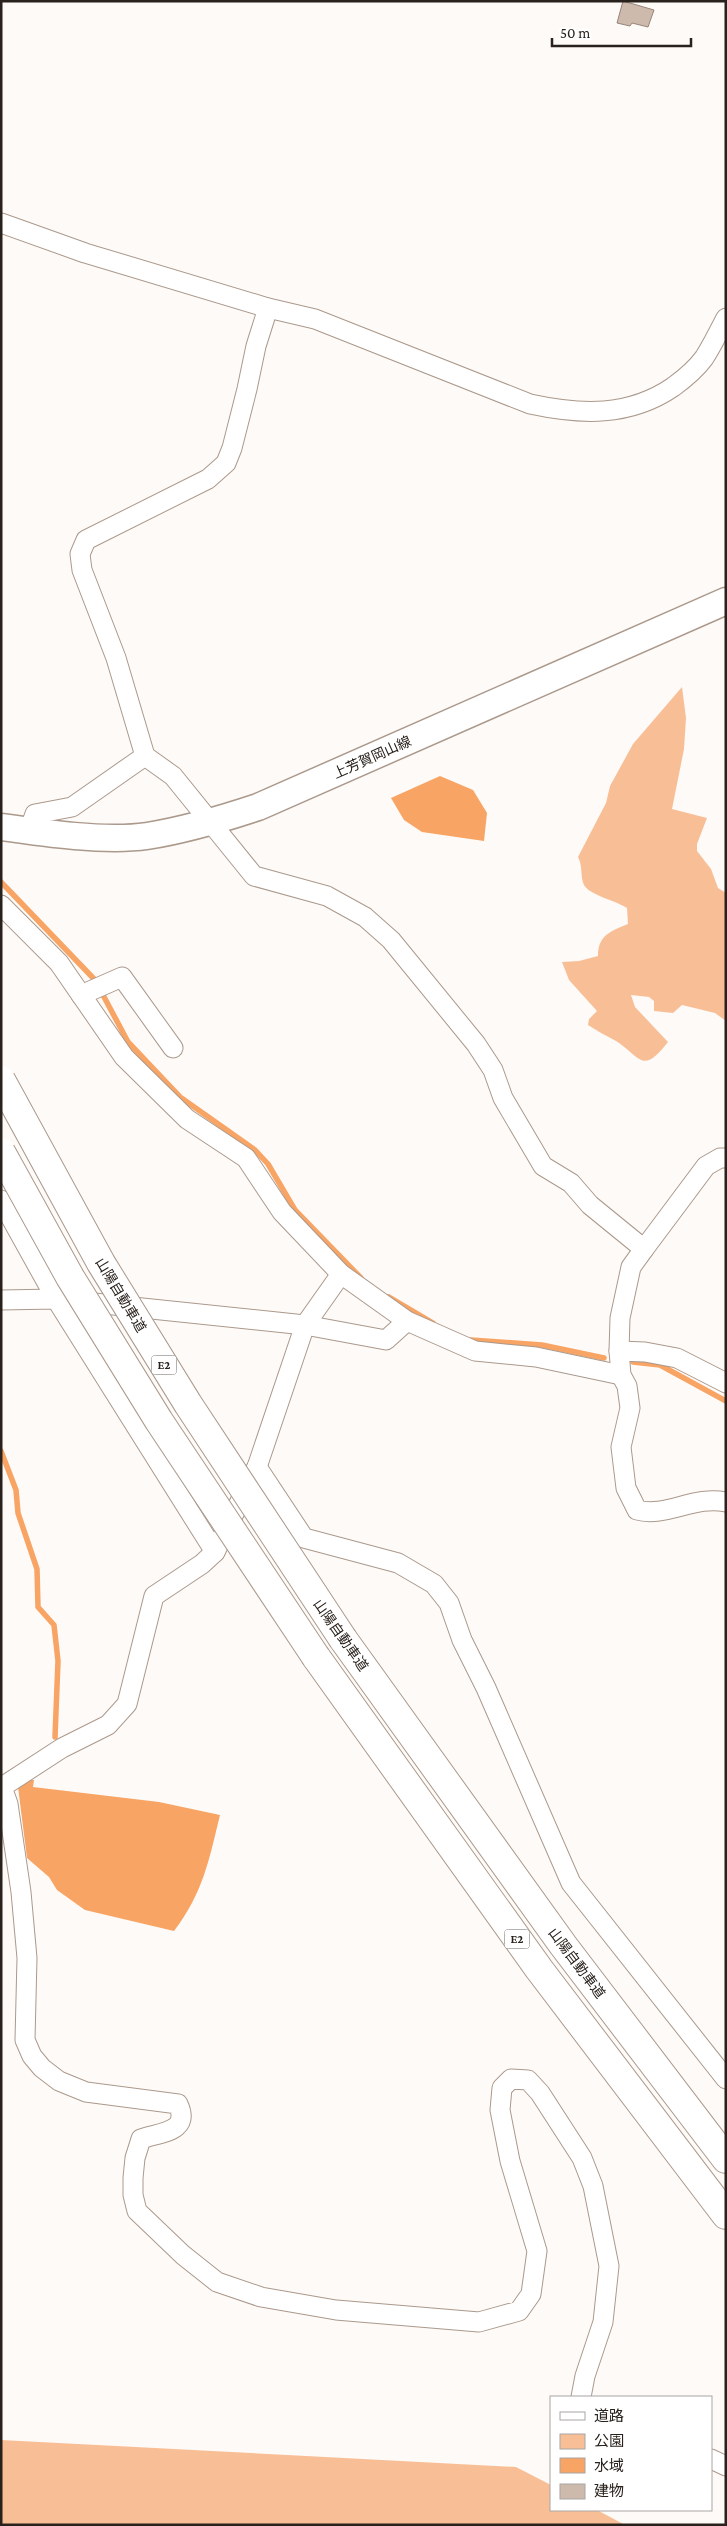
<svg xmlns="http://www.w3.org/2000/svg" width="727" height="2526" viewBox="0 0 727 2526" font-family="'Crimson Pro','Noto Sans JP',serif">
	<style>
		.green { fill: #f8bf96 }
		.water { fill: #f7a464 }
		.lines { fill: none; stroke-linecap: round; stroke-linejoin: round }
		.stream { stroke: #f7a464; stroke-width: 5.5 }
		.building { fill: #cdbaad; stroke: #978579 }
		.minor-casing { stroke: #ab998c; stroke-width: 21 }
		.secondary-casing { stroke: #ab998c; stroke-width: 29 }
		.motorway-casing { stroke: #ab998c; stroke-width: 30 }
		.minor { stroke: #fff; stroke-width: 19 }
		.secondary { stroke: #fff; stroke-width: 26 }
		.motorway { stroke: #fff; stroke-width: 28 }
		.motorway-bridge-casing { stroke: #ab998c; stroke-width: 30; stroke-linecap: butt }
		.motorway-bridge { stroke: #fff; stroke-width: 28 }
		.labels { text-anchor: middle; stroke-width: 4.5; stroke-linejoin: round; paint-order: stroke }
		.shield { fill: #fff; stroke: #686460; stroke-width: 1 }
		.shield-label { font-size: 12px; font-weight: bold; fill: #28211c }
		.street-label { font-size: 14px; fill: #28211c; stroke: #fff }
	</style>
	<rect width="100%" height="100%" fill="#fefaf7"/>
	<g class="green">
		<path d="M 682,687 L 686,718 L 684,749 L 672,809 L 707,818 L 697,844 L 697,851 L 711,869 L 718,888 L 726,893 L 726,1021 L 715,1013 L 682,1005 L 673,1013 L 654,1011 L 654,1001 L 649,997 L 631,995 L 635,1007 L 668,1042 C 642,1075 642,1058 616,1041 C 607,1036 597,1031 588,1025 L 589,1019 L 597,1011 L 569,980 L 562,962 L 579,961 L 598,956 C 598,935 611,931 628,924 L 627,908 C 617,901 589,895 584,885 C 580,877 583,866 578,857 L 606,803 L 610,786 L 633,744 Z"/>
		<polygon points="1,2440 516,2467 551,2485 551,2510 597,2510 625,2525 1,2525"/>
	</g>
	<g class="water">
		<polygon points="440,776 473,790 487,813 484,841 422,832 404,820 391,798"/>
		<path d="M 25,1780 L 34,1780 L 33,1787 L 159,1802 L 220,1815 C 209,1860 203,1893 174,1931 L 85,1910 L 57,1890 L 49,1877 L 27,1858 L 18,1787 Z"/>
	</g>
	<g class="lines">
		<g class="stream">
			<polyline points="1,882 96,981"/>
			<polyline points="103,995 128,1042 180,1097 255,1150 268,1164 295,1210 361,1278"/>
			<polyline points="389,1297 433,1323"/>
			<polyline points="471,1340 542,1345 604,1358"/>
			<polyline points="633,1362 660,1365 726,1401"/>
			<polyline points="1,1451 16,1490 18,1513 37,1569 38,1607 54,1625 58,1661 55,1737"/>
		</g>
	</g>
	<polygon class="building" points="623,1 654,10 648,27 632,23 630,26 617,23"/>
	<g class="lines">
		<defs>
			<g id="minor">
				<path d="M 1,223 L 85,253 L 268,308 L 315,319 L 530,404 C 581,415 629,417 673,387 C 684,379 696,369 704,358 C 712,346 719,331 726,318"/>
				<polyline points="268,308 256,346 247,389 232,448 226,463 208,479 86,540 80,554 82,570 116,658 145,756 173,776 254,876 327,896 365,917 391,940 476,1044 493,1070 503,1098 543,1166 571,1183 590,1205 644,1249 631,1267 620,1318 619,1351"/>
				<polyline points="29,831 35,814 72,807 145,756"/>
				<polyline points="1,905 59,963 124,1057 187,1119 246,1158 282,1212 341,1274 407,1321 475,1351 536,1357 621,1375"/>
				<polyline points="81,995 122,977 173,1048"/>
				<polyline points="1,1200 56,1299 215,1552"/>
				<polyline points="644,1249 706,1166 720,1158 726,1158"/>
				<path d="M 341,1274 L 305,1325 L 257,1467 L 215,1552 L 202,1564 L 154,1596 L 127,1704 L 108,1725 L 62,1748 L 2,1787 L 8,1804 L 21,1892 L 27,1958 L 25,2040 L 32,2056 L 42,2068 L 59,2081 L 86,2092 L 178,2104 C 191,2132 161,2132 141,2139 L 135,2158 L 133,2178 L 133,2195 L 137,2211 L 183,2255 L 217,2282 L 261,2297 L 336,2310 L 479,2322 L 519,2311 L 531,2294 L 537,2251 L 510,2161 L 500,2110 L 502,2088 L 511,2079 L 528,2080 L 540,2093 L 582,2158 L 593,2186 L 609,2266 L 603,2322 L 585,2376 L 581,2397"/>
				<polyline points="1,1300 56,1299 305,1325 386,1340 407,1321"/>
				<path d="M 726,1383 L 677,1358 L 645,1352 L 619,1351 L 621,1375 L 627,1386 L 630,1408 L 621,1447 L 626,1488 L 637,1510 C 666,1518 694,1495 726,1502"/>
				<polyline points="257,1467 304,1538 398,1563 434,1584 449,1603 462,1640 486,1688 571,1883 726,2079"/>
				<polyline points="711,2459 726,2466"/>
			</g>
			<path id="secondary" d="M 1,827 C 43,833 105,842 147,836 C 185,830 222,819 258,807 L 726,601"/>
			<g id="motorway">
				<polyline points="343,1639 563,1945 726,2159"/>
				<polyline points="316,1657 539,1969 726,2215"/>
			</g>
		</defs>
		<use href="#minor" class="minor-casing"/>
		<use href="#secondary" class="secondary-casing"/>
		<use href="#motorway" class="motorway-casing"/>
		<use href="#minor" class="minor"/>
		<use href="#secondary" class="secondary"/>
		<use href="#motorway" class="motorway"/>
		<defs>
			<g id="motorway-bridge">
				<polyline points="1,1080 101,1263 188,1404 343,1639"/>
				<polyline points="1,1152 70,1277 159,1421 316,1657"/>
			</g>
		</defs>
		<use href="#motorway-bridge" class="motorway-bridge-casing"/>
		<use href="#motorway-bridge" class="motorway-bridge"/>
	</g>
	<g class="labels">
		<g class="shield">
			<rect x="151.5" y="1355.5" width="25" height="19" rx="4"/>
			<rect x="504.5" y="1929.5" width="25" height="19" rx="4"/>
		</g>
		<g class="shield-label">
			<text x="164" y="1369">E2</text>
			<text x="517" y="1943">E2</text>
		</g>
		<g class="street-label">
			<text transform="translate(372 757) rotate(-24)" y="5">上芳賀岡山線</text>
			<text transform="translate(121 1295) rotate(59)" y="5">山陽自動車道</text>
			<text transform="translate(341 1635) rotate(55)" y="5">山陽自動車道</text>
			<text transform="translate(577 1963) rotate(53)" y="5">山陽自動車道</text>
		</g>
	</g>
	<rect width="727" height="2526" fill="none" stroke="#28211c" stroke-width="5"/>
	<rect x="550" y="2396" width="162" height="115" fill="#ffffff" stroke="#a9a6a4"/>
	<rect x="560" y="2412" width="25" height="8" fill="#ffffff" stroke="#a9a6a4"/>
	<text x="594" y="2421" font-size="15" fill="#28211c">道路</text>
	<rect x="560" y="2434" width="25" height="15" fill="#f8bf96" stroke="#a9a6a4"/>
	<text x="594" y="2446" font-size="15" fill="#28211c">公園</text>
	<rect x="560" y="2458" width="25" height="15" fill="#f7a464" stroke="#a9a6a4"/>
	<text x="594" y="2471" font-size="15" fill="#28211c">水域</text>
	<rect x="560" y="2484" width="25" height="15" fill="#cdbaad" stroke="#a9a6a4"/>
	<text x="594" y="2496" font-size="15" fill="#28211c">建物</text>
	<path d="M552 38v8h139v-8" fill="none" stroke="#28211c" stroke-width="2.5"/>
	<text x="560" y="38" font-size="15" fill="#28211c" stroke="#ffffff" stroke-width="4" paint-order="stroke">50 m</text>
</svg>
